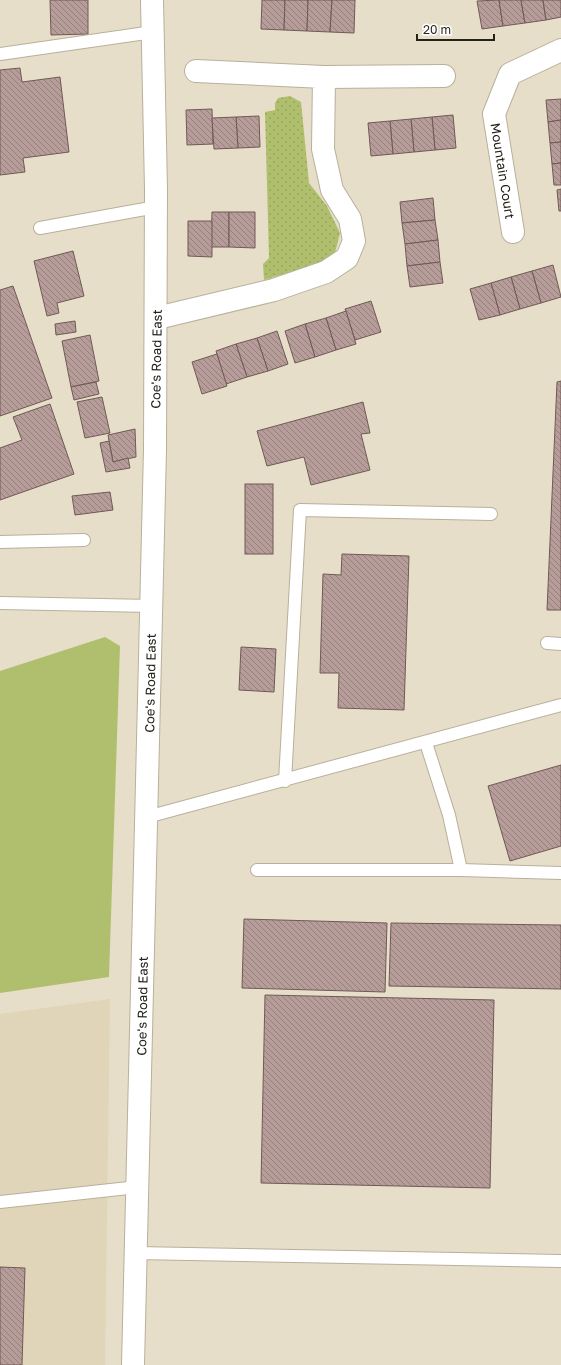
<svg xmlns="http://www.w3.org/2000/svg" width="561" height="1365" viewBox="0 0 561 1365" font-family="'Golos Text',sans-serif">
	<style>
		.built { fill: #e0d5b8 }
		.grass { fill: url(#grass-dots) }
		.park { fill: #b0bf6d }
		.building { fill: url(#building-back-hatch); stroke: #705956 }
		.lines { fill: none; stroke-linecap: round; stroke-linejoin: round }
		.service-casing { stroke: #b8b09b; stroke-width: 14 }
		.minor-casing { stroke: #b8b09b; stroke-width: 24 }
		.tertiary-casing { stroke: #b8b09b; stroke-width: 24 }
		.service { stroke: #fff; stroke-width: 12 }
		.minor { stroke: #fff; stroke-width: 22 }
		.tertiary { stroke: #fff; stroke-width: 22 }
		.labels { text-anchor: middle; stroke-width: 3; stroke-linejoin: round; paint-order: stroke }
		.street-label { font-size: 13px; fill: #25221a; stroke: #fff }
	</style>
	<defs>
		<pattern id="grass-dots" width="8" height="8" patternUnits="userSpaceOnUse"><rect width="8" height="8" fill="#b0bf6d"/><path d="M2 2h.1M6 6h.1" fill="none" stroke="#97a45e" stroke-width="1.8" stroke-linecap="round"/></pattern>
		<pattern id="building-back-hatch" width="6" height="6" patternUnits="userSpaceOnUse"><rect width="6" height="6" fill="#b79d9a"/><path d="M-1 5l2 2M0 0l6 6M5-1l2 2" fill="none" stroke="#95807d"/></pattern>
	</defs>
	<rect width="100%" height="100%" fill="#e6dec8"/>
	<polygon class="built" points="110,999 105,1365 0,1365 0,1014"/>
	<polygon class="grass" points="290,96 301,102 309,183 327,206 340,233 335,253 321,263 264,280 263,264 269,258 265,112 275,110 275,103 278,98"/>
	<polygon class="park" points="105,637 120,646 109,977 0,993 0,671"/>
	<g class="building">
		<polygon points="50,0 88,0 88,34 51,35"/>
		<polygon points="262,0 285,0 284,30 261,29"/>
		<polygon points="285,0 308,0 307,31 284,30"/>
		<polygon points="308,0 332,0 330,32 307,31"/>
		<polygon points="332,0 355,0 354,33 330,32"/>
		<polygon points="499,0 503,26 482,29 477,1"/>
		<polygon points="499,0 521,0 525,23 503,26"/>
		<polygon points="521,0 543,0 546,20 525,23"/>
		<polygon points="543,0 561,0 561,17 546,20"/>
		<polygon points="20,68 22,82 60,77 69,152 23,158 25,172 0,175 0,70"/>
		<polygon points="561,99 561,120 548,122 546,100"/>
		<polygon points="212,109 213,144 187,145 186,110"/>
		<polygon points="453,115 456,148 435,150 432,117"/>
		<polygon points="259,116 260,147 238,148 236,117"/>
		<polygon points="236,117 238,148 214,149 212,118"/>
		<polygon points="432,117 435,150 414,152 411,119"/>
		<polygon points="411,119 414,152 393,154 390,121"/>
		<polygon points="561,120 561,142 550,143 548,122"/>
		<polygon points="390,121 393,154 371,156 368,123"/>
		<polygon points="561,142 561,163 552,164 550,143"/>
		<polygon points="561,163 561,185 554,185 552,164"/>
		<polygon points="561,189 561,211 559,211 557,190"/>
		<polygon points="433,198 435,220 402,223 400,202"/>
		<polygon points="212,212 229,212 229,247 211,247"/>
		<polygon points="229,212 255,212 255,248 229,247"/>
		<polygon points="435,220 438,240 405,244 402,223"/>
		<polygon points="188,221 212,221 212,257 188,256"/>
		<polygon points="438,240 440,262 407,266 405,244"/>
		<polygon points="73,251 84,296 57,303 59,313 47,316 34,261"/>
		<polygon points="440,262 443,283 410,287 407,266"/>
		<polygon points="553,265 561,297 541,303 532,271"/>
		<polygon points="532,271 541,303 520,309 511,277"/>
		<polygon points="511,277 520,309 500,315 491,283"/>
		<polygon points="491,283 500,315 479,320 470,289"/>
		<polygon points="13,286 52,398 0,416 0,290"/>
		<polygon points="371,301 381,332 355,340 345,309"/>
		<polygon points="346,311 356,344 336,350 326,318"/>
		<polygon points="326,318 336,350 315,357 305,324"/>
		<polygon points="75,321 76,332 56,335 55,324"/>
		<polygon points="305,324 315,357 295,363 285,331"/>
		<polygon points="277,331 288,364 268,371 257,338"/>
		<polygon points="90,335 99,381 71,387 62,341"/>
		<polygon points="257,338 268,371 247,377 236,344"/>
		<polygon points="236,344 247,377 226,384 216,351"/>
		<polygon points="217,354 227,386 202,394 192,362"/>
		<polygon points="561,381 561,610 547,610 557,382"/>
		<polygon points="96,382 99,394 74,400 71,387"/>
		<polygon points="102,397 110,433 85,438 77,402"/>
		<polygon points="363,402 370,433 361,434 370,470 311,485 304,457 267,466 257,431"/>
		<polygon points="50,404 74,474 0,500 0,448 22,440 13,417"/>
		<polygon points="135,429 136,457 113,462 108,435"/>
		<polygon points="109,441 113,462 128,458 130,468 106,472 100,443"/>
		<rect x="245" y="484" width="28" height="70"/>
		<polygon points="110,492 113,510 75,515 72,496"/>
		<polygon points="342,554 409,556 404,710 338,708 339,673 320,673 323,574 341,575"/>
		<polygon points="241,647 276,649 274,692 239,690"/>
		<polygon points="561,765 561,846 510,861 488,786"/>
		<polygon points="244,919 387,923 385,992 242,988"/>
		<polygon points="391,923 561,925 561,989 389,986"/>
		<polygon points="265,995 494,1000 490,1188 261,1183"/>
		<polygon points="0,1267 25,1268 22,1365 0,1365"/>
	</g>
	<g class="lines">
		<defs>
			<g id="service">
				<polyline points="0,54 153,32"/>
				<polyline points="40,228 156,207"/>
				<polyline points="0,542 84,540"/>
				<polyline points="0,603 152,606"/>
				<polyline points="547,643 561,644"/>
				<polyline points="426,743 449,815 461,870"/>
				<polyline points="285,781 300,510 491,514"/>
				<polyline points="147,817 561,705"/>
				<polyline points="257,870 461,870 561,873"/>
				<polyline points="0,1202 138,1187"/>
				<polyline points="136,1253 561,1261"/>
			</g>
			<g id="minor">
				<polyline points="324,77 444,76"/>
				<polyline points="513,232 494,114 510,74 561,50"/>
				<polyline points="157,318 274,290 326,272 347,258 354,241 350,219 332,190 323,149 324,77 196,71"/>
			</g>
			<polyline id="tertiary" points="133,1365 155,449 156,189 152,0"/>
		</defs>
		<use href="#service" class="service-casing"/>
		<use href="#minor" class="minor-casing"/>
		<use href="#tertiary" class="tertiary-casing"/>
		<use href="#service" class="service"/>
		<use href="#minor" class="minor"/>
		<use href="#tertiary" class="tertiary"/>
	</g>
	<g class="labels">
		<g class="street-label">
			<text transform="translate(503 171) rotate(81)" y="5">Mountain Court</text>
			<text transform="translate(156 359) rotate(-89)" y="5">Coe's Road East</text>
			<text transform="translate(150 683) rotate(-89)" y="5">Coe's Road East</text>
			<text transform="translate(142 1006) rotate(-89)" y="5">Coe's Road East</text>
		</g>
	</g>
	<path d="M417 34v6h77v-6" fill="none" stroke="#25221a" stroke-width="2"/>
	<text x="423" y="34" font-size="12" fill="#25221a" stroke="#ffffff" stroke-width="3" paint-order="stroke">20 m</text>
</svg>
